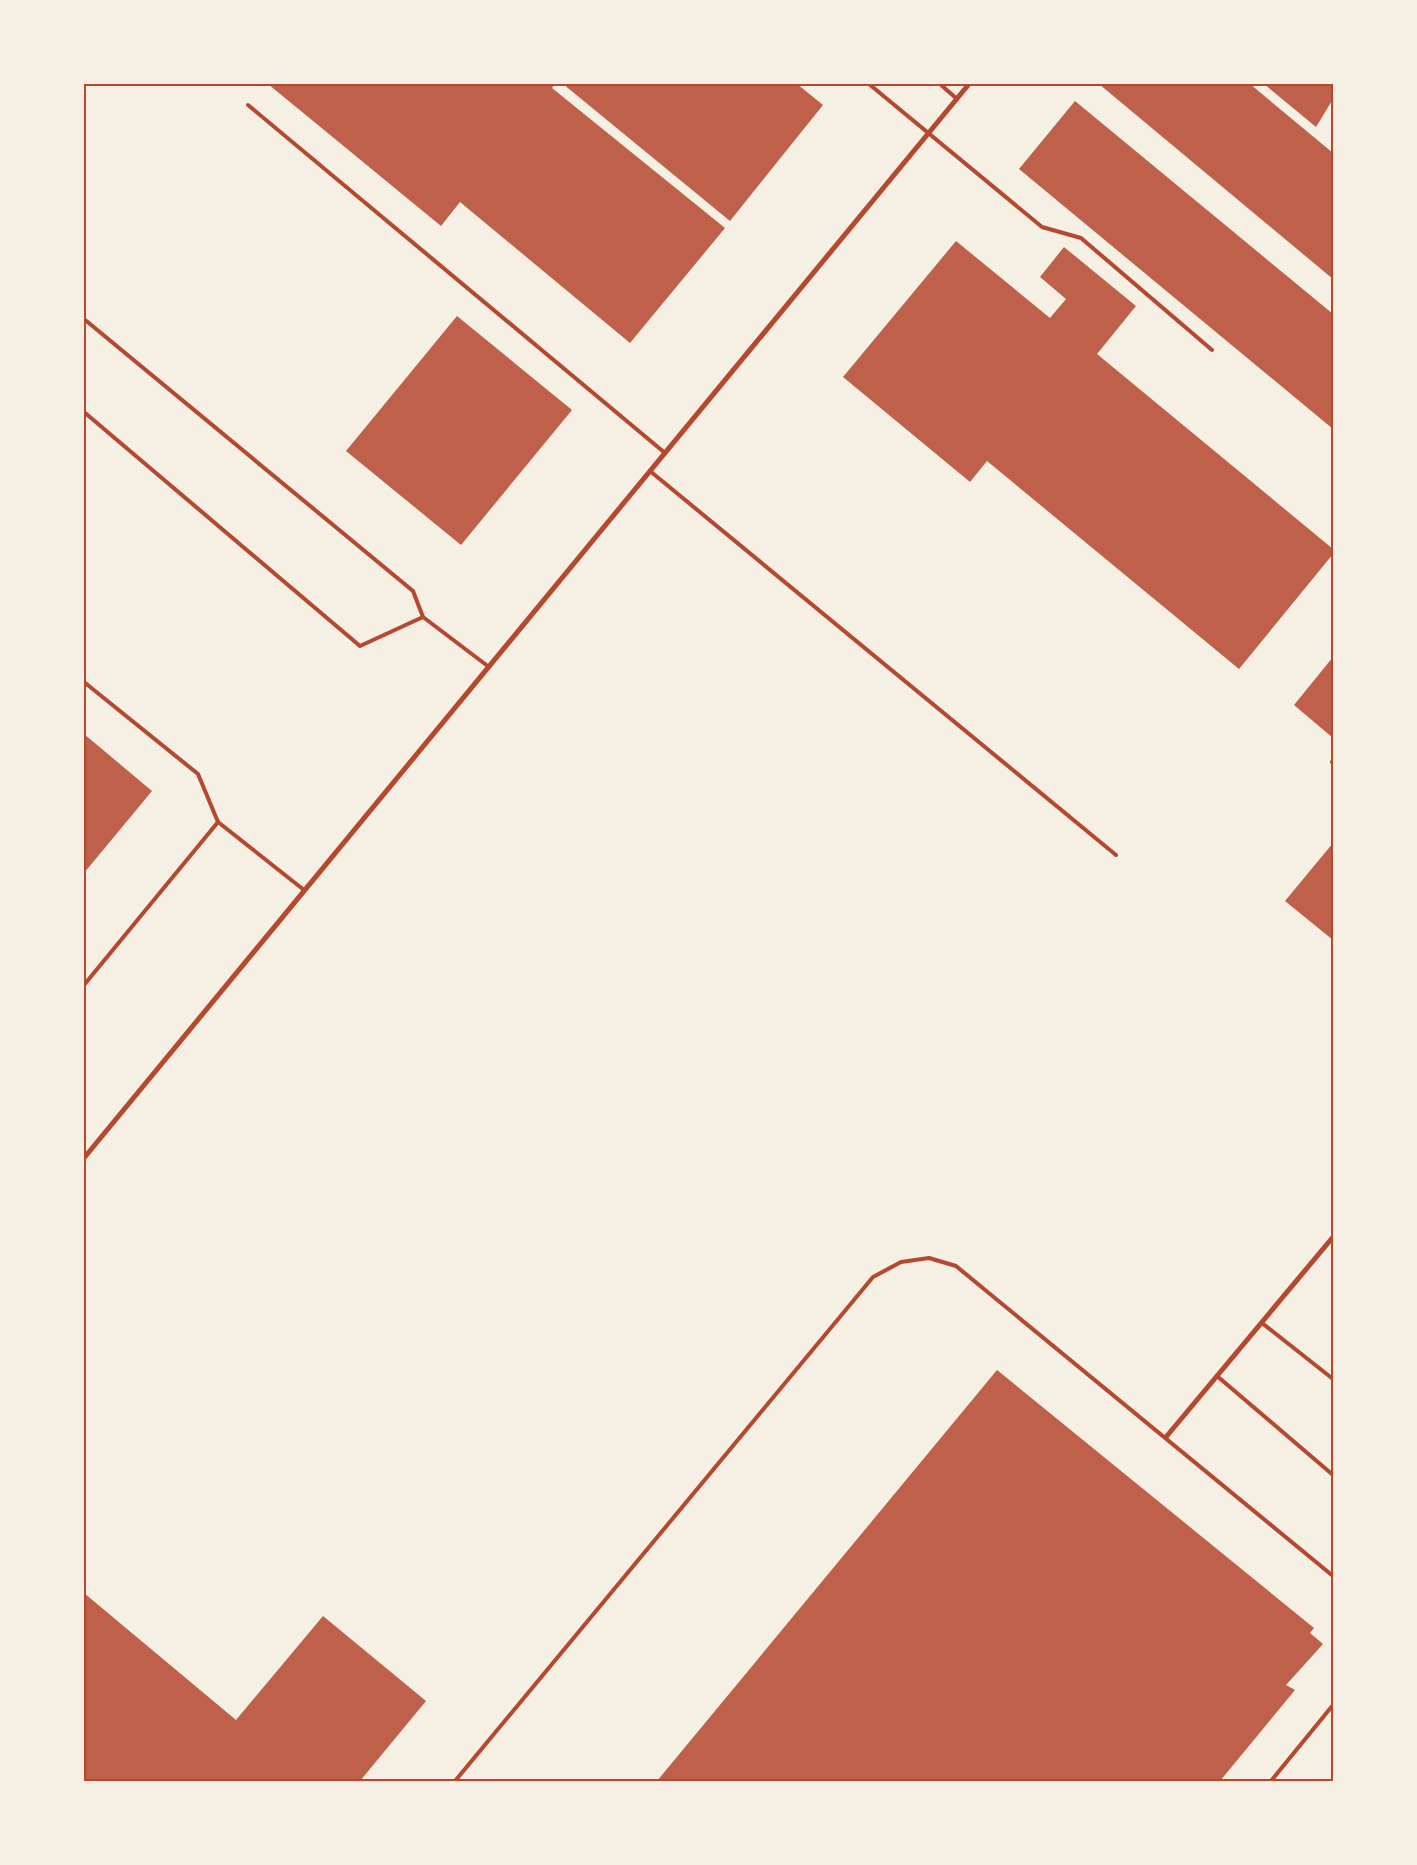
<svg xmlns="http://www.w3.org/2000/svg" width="1417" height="1865" viewBox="0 0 1417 1865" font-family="Raleway,sans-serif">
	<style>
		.building { fill: #bf614a }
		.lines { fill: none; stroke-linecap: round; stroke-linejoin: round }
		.service { stroke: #b5482f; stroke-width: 4 }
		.minor { stroke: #b5482f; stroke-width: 5 }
		.neatline { fill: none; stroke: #b5482f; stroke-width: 2 }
	</style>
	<rect width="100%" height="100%" fill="#f6efe4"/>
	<g class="building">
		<polygon points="268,84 555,84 552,88 725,228 630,343 460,202 441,226"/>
		<polygon points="563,84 797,84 823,105 730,221"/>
		<polygon points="1099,84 1250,84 1333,153 1333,279"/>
		<polygon points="1264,84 1333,84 1333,99 1316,127"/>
		<polygon points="1075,101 1333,314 1333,429 1019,169"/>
		<polygon points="956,241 1050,318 1066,299 1040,277 1064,247 1136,306 1097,354 1333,549 1333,554 1239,669 987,461 970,482 843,377"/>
		<polygon points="457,316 572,410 461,545 346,451"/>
		<polygon points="1333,657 1333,738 1294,705"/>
		<polygon points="84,734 152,791 84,873"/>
		<polygon points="1333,843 1333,940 1285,901"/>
		<polygon points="997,1370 1314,1628 1310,1633 1323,1644 1286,1685 1295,1690 1220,1781 657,1781"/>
		<polygon points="84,1593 236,1720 323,1616 426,1701 360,1781 84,1781"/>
	</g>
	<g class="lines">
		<g class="service">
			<polyline points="869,84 1042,227 1081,238 1212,350"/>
			<polyline points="940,84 957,99"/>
			<polyline points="248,105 665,453"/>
			<polyline points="84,319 413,591 423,617 489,667"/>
			<polyline points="84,412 360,646 423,617"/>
			<polyline points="650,471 1116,855"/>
			<polyline points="84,682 198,774 218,822 304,890"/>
			<polyline points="1332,762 1333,763"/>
			<polyline points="84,985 218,822"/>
			<polyline points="1262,1323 1333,1379"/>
			<polyline points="1217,1376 1333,1475"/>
			<polyline points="455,1781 873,1277 901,1262 929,1258 956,1266 1333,1576"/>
			<polyline points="1271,1781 1333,1705"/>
		</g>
		<g class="minor">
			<polyline points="84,1158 969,84"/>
			<polyline points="1166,1437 1333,1237"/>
		</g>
	</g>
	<rect width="1417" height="1865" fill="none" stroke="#f6efe4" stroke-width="170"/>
	<rect x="85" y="85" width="1247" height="1695" class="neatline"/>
</svg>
